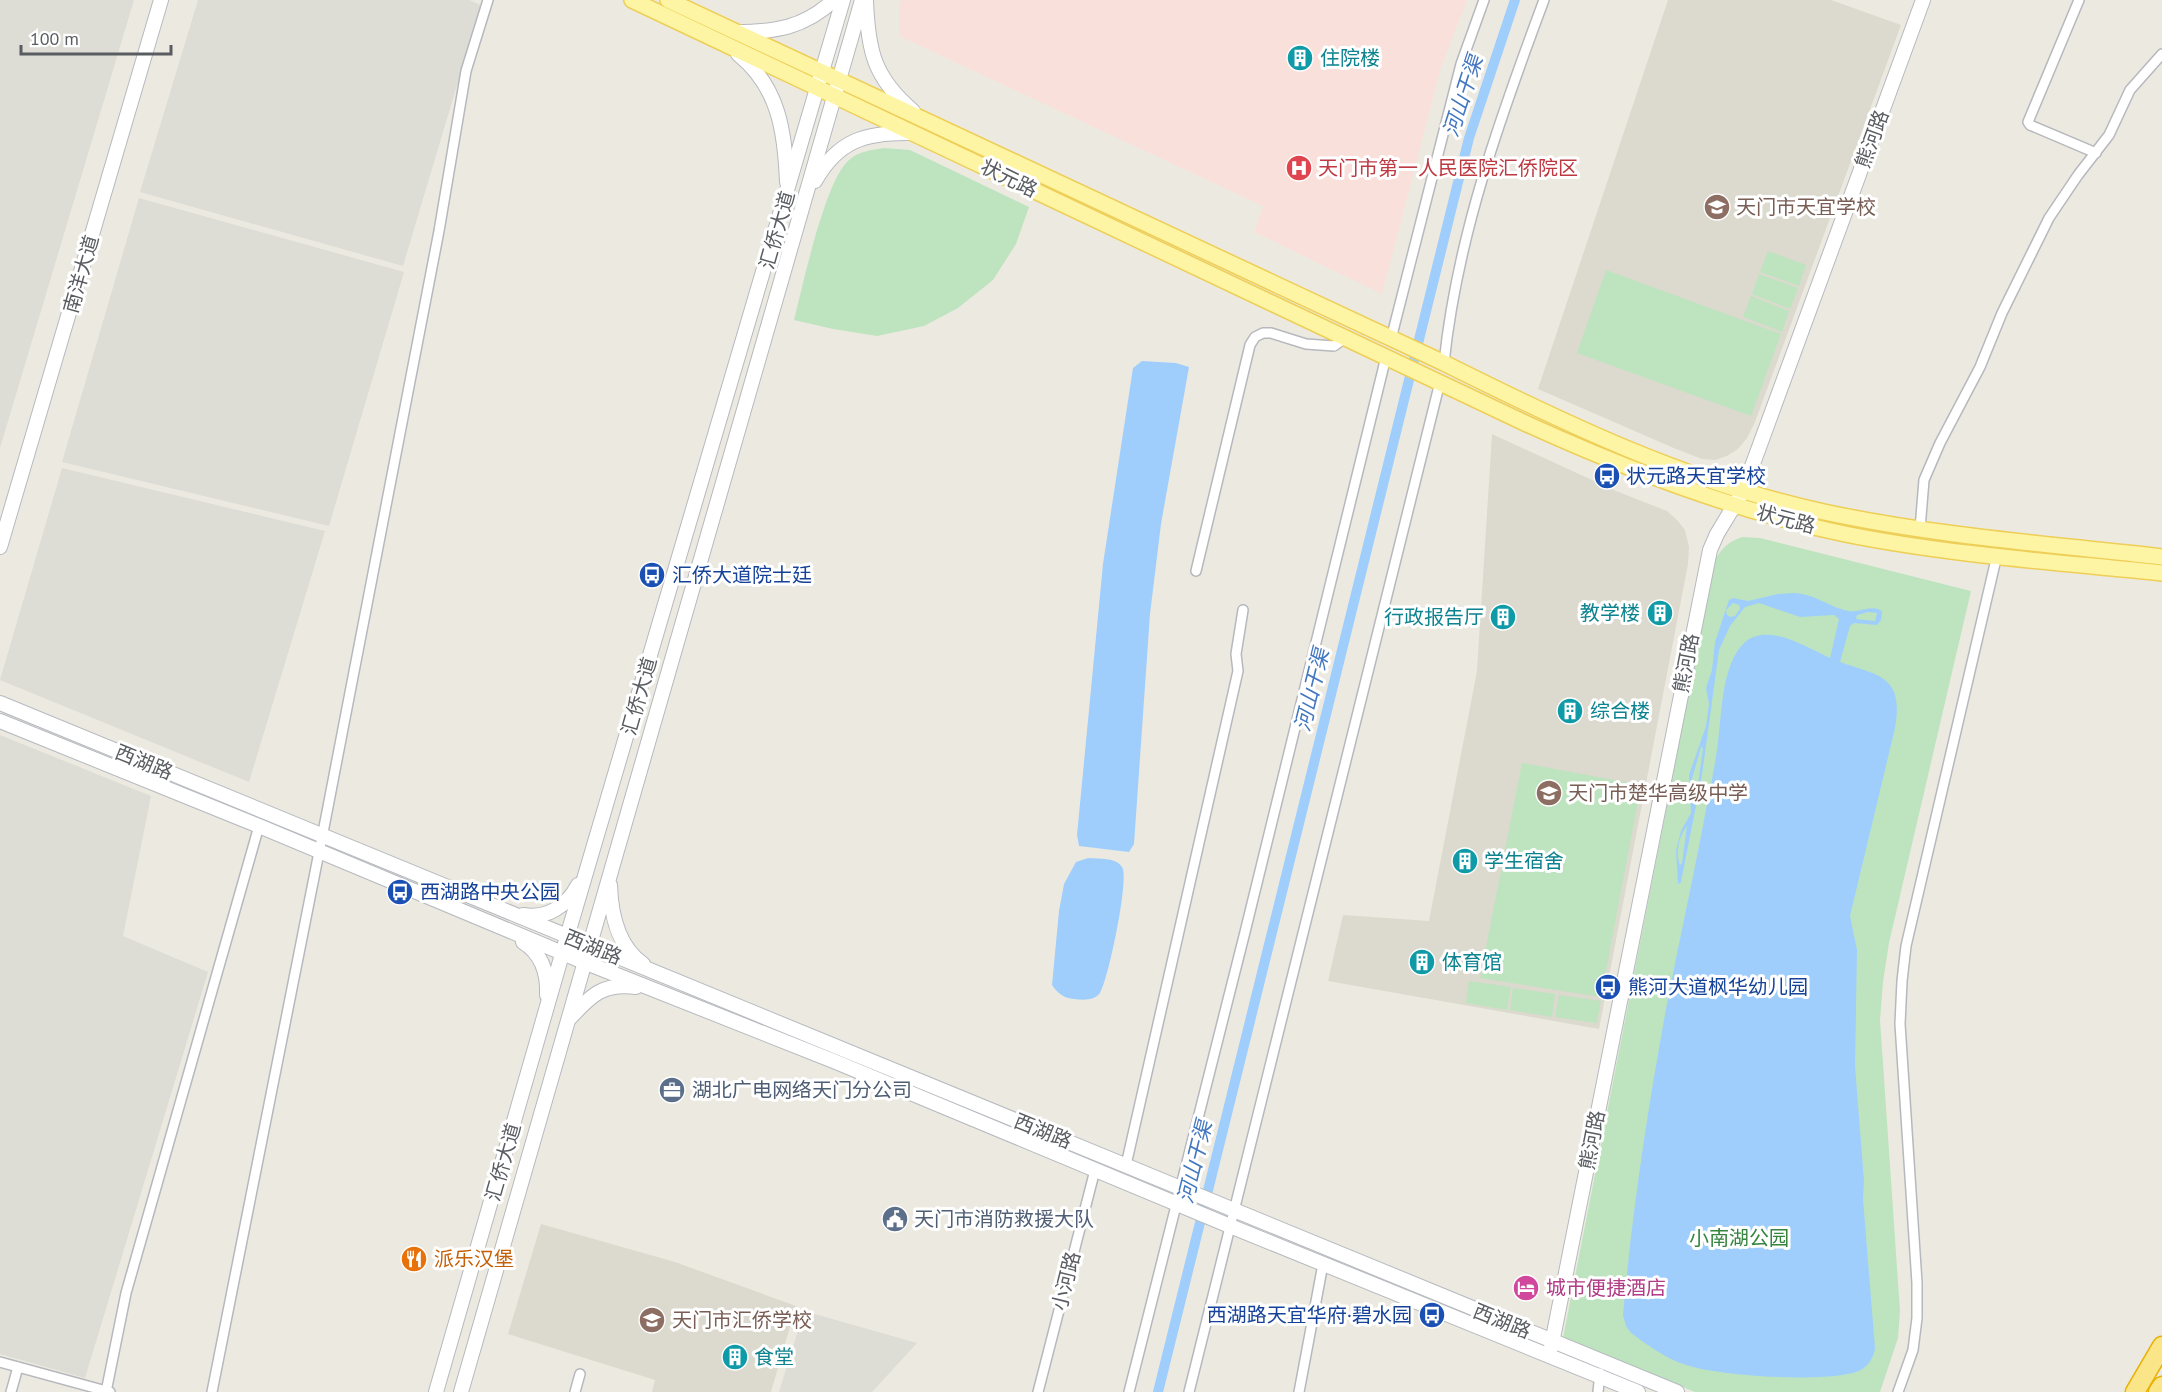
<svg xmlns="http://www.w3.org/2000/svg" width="2162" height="1392" viewBox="0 0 2162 1392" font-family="'PT Sans','Noto Sans SC',sans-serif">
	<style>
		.industrial { fill: #dddcd5 }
		.education { fill: #dcd9ce }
		.medical { fill: #fae0db }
		.green { fill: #bde4bf }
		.water { fill: #9fcefd; fill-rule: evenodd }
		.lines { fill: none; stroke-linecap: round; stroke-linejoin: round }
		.canal { stroke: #9fcefd; stroke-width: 10 }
		.street-casing { stroke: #b6b8bd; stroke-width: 12 }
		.secondary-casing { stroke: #b6b9bf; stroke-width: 16 }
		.primary-casing { stroke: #eece57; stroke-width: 18 }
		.highway-casing { stroke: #e8b004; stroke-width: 21 }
		.street { stroke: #fff; stroke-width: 9 }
		.secondary { stroke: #fff; stroke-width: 14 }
		.primary { stroke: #fdf5a4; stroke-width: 15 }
		.highway { stroke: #fbe589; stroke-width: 18 }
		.labels { text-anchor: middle; stroke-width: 6; stroke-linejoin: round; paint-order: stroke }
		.culture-label { font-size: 20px; fill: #0d838f; stroke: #fff; text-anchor: start }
		.street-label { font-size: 20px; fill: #595c61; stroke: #fff }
		.health-label { font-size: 20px; fill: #be3a42; stroke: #fff; text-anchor: start }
		.education-label { font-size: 20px; fill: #785e54; stroke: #fff; text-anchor: start }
		.transit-label { font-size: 20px; fill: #164399; stroke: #fff; text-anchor: start }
		.service-label { font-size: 20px; fill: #4e5e75; stroke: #fff; text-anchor: start }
		.park-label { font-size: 20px; fill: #36843e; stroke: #fff }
		.food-label { font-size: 20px; fill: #c56008; stroke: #fff; text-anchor: start }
		.hotel-label { font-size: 20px; fill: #b23c85; stroke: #fff; text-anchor: start }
		.water-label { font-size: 21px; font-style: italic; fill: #4377c0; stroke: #fff }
	</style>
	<rect width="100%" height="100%" fill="#eceae0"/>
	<g class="industrial">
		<polygon points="0,0 134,0 0,448"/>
		<polygon points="198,0 469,0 481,5 403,266 140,192"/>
		<polygon points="139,198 404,272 329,526 62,462"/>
		<polygon points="62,468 325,531 249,782 0,680"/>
		<polygon points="0,735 151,796 123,936 208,972 85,1378 0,1354"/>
		<polygon points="804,1311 917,1343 872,1392 779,1392"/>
	</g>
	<g class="education">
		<polygon points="1668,0 1831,0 1901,25 1755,422 1747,438 1738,449 1727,456 1715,460 1702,459 1676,449 1538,389"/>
		<polygon points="1492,434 1616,491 1667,511 1677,520 1685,530 1689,547 1688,564 1599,1029 1328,981 1343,915 1429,921 1477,671"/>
		<polygon points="541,1224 675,1262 796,1306 771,1392 652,1392 655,1380 508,1334"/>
	</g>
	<polygon class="medical" points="901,0 1467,0 1441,67 1382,294 1254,232 1263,206 899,36 899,9"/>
	<g class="green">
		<path d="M 884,148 L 910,150 L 1029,207 L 1016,244 L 993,280 L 958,308 L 924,326 L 877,336 L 833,329 L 794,320 C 803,285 825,180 849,160 C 859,151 872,150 884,148 Z"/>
		<polygon points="1768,251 1806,265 1799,286 1760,272"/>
		<polygon points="1606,270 1781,334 1751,416 1577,353"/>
		<polygon points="1759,274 1798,288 1790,309 1752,294"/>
		<polygon points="1751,296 1789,311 1782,332 1743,317"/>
		<path d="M 1742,537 L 1760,538 L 1971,591 L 1889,943 L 1883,982 L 1880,1020 L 1900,1311 L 1898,1338 L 1880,1392 L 1695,1392 L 1563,1338 L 1715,560 C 1722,548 1728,542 1742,537 Z"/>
		<polygon points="1522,763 1641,785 1601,997 1480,978"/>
		<polygon points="1469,981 1511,987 1507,1010 1466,1003"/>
		<polygon points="1513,988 1555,994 1552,1017 1510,1010"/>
		<polygon points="1559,995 1601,1001 1597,1023 1555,1017"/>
	</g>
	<g class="water">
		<polygon points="1142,361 1176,363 1189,367 1161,524 1150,614 1134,844 1129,852 1079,846 1077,835 1103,564 1133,368"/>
		<path d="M 1794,593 C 1816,594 1828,607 1849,611 C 1861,613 1870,604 1882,611 L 1881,620 L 1877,625 L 1854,623 L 1850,626 L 1840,662 C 1880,676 1904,676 1895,728 L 1850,916 L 1857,950 L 1855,1066 L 1864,1181 L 1863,1199 L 1875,1348 C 1874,1357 1869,1365 1861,1370 C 1832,1384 1718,1376 1686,1365 C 1667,1359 1647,1345 1631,1333 L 1626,1326 L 1623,1315 C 1632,1212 1648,1106 1667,1004 C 1678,946 1691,889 1702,831 C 1707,804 1713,777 1717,750 C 1722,719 1720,665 1745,642 C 1768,622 1808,648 1830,658 L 1839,619 L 1834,615 L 1800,617 L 1759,603 L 1745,607 L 1730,626 L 1719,650 L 1702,775 L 1681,882 L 1678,884 L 1676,850 L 1681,831 L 1691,813 L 1689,775 L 1706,726 L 1709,704 L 1706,688 L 1712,670 L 1715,642 L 1729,600 L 1733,598 L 1748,601 L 1778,594 ZM 1733,603 L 1739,605 L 1740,609 L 1735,616 L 1730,617 L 1727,615 L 1726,610 ZM 1868,612 L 1877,613 L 1875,621 L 1856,619 L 1857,615 ZM 1701,747 L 1703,748 L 1698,785 L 1693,799 L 1692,779 ZM 1687,826 L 1682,863 L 1680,865 C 1675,853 1679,836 1687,826 Z"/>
		<path d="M 1088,858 C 1098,859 1116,857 1122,867 C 1130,877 1108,981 1100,993 C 1094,1001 1083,1000 1074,999 C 1064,998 1058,994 1052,985 L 1059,911 L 1064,884 L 1076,862 Z"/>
	</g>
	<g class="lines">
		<polyline class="canal" points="1158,1392 1469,138 1515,0"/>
		<defs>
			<g id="street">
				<polyline points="2079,0 2028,122 2030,125 2096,153"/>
				<polyline points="1391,339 1461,64 1484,0"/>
				<path d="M 1444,363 C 1457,237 1500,118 1544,0"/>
				<polyline points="1920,529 1924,480 1940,443 1980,367 2002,313 2049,218 2078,175 2109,135 2130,90 2162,54"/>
				<polyline points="1196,571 1250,345 1255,337 1263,333 1271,333 1306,344 1334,346 1345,338"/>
				<polyline points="1126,1165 1238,671 1236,654 1243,610"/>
				<polyline points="0,1362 110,1392"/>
				<polyline points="11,1392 18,1367"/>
				<polyline points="106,1392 126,1293 259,826"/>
				<polyline points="212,1392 326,817 439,231 466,71 488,0"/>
				<polyline points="575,1392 580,1374"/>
				<polyline points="1038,1392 1095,1170"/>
				<polyline points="1129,1392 1245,932 1386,357"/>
				<polyline points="1189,1392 1440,382"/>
				<polyline points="1299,1392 1323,1264"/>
				<polyline points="1598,1392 1600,1373"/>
				<polyline points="1898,1392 1913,1350 1917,1318 1917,1283 1900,1024 1902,981 1906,946 1997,555"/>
			</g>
			<g id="secondary">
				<path d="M 866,1 C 868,51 874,78 913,111"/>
				<path d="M 736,32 C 775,32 804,28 834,0"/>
				<path d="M 738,54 C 779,87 785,132 787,182"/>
				<path d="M 815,181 C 838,140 866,132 912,133"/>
				<polyline points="0,547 161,0"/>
				<polyline points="0,703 1677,1392"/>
				<polyline points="0,721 259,826 584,962 836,1062 1230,1226 1638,1392"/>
				<path d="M 610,885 C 611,914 617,946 643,964"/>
				<path d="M 523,915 C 547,919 567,906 578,885"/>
				<path d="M 523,942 C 542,954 548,973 547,995"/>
				<path d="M 571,1017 C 592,994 604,983 636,987"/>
				<polyline points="1551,1348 1710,550 1717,534 1743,491 1923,0"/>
				<polyline points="436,1392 567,937 843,0"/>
				<polyline points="461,1392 862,0"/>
			</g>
			<g id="primary">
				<path d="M 632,0 L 1527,424 C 1630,471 1735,511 1845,534 C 1949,555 2057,562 2162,573"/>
				<path d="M 668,0 L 1444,363 C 1566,424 1689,483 1824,512 C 1935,536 2050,544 2162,557"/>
			</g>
			<g id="highway">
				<polyline points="2135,1392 2162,1346"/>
				<polyline points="2158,1392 2162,1386"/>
			</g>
		</defs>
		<use href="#street" class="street-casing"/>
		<use href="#secondary" class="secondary-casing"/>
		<use href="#primary" class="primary-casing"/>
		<use href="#highway" class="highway-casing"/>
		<use href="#street" class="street"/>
		<use href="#secondary" class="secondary"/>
		<use href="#primary" class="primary"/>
		<use href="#highway" class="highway"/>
	</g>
	<defs>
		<symbol id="building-disc" viewBox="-11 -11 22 22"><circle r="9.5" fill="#0f9aa8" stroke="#fff"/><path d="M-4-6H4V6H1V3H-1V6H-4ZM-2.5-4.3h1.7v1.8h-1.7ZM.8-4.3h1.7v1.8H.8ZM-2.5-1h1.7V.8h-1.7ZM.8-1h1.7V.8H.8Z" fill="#fff"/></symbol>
		<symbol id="hospital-disc" viewBox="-11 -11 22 22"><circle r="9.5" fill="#e0444e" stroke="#fff"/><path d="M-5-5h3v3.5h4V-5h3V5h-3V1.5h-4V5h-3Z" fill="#fff"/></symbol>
		<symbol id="school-disc" viewBox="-11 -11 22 22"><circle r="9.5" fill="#8d6e63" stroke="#fff"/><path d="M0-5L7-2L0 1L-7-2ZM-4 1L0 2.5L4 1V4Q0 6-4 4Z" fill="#fff"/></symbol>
		<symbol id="bus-disc" viewBox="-11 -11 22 22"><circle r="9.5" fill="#1a4fb4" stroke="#fff"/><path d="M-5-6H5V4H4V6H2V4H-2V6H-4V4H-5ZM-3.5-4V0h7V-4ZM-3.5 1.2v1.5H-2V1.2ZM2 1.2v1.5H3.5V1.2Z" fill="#fff"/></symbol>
		<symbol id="office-disc" viewBox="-11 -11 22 22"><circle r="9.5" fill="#5c6f8a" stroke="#fff"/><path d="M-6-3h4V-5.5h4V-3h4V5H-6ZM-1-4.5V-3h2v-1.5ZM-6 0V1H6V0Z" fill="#fff"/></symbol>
		<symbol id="civic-disc" viewBox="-11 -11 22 22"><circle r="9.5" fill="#5c6f8a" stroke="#fff"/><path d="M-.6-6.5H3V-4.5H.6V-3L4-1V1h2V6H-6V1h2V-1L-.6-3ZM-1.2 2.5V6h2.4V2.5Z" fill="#fff"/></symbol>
		<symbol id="restaurant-disc" viewBox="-11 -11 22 22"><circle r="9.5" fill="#e8710a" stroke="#fff"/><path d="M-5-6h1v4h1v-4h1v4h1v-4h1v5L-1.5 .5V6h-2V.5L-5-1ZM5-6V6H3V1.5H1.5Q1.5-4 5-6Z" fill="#fff"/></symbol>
		<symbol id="hotel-disc" viewBox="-11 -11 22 22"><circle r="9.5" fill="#d1479c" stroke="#fff"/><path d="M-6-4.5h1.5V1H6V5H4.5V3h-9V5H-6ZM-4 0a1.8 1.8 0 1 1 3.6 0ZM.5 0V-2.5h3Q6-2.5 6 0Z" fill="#fff"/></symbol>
	</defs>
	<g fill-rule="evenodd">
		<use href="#building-disc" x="1285" y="43" width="30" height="30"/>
		<use href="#hospital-disc" x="1284" y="153" width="30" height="30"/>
		<use href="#school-disc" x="1702" y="192" width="30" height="30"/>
		<use href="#bus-disc" x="1592" y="461" width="30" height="30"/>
		<use href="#bus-disc" x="637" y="560" width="30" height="30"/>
		<use href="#building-disc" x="1645" y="598" width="30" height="30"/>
		<use href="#building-disc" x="1488" y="602" width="30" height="30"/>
		<use href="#building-disc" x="1555" y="696" width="30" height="30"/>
		<use href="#school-disc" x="1534" y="778" width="30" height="30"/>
		<use href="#building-disc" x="1450" y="846" width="30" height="30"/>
		<use href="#bus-disc" x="385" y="877" width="30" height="30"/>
		<use href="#building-disc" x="1407" y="947" width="30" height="30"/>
		<use href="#bus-disc" x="1593" y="972" width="30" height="30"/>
		<use href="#office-disc" x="657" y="1075" width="30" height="30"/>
		<use href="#civic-disc" x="880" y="1204" width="30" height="30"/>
		<use href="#restaurant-disc" x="399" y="1244" width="30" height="30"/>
		<use href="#hotel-disc" x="1511" y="1273" width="30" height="30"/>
		<use href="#bus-disc" x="1417" y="1300" width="30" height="30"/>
		<use href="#school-disc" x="637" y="1305" width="30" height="30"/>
		<use href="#building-disc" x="720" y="1342" width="30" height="30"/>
	</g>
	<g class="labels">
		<g class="culture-label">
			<text x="1320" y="65">住院楼</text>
			<text x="1640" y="620" text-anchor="end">教学楼</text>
			<text x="1484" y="624" text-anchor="end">行政报告厅</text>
			<text x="1590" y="718">综合楼</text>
			<text x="1484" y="868">学生宿舍</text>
			<text x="1442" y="969">体育馆</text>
			<text x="754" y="1364">食堂</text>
		</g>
		<g class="street-label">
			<text transform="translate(1872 139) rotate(-70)" y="7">熊河路</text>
			<text transform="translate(1009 178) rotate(26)" y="7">状元路</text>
			<text transform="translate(777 230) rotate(-74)" y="7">汇侨大道</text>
			<text transform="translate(81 274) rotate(-74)" y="7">南洋大道</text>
			<text transform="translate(1786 519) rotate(15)" y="7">状元路</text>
			<text transform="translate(1686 663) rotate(-79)" y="7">熊河路</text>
			<text transform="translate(639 696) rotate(-74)" y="7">汇侨大道</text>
			<text transform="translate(144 762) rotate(22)" y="7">西湖路</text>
			<text transform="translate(593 947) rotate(22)" y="7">西湖路</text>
			<text transform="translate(1043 1131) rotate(22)" y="7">西湖路</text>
			<text transform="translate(1592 1140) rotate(-79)" y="7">熊河路</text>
			<text transform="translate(503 1162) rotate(-74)" y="7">汇侨大道</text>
			<text transform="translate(1066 1281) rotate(-76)" y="7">小河路</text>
			<text transform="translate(1502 1321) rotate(22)" y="7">西湖路</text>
		</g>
		<g class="health-label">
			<text x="1318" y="175">天门市第一人民医院汇侨院区</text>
		</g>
		<g class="education-label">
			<text x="1736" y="214">天门市天宜学校</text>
			<text x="1568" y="800">天门市楚华高级中学</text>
			<text x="672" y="1327">天门市汇侨学校</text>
		</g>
		<g class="transit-label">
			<text x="1626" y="483">状元路天宜学校</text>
			<text x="672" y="582">汇侨大道院士廷</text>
			<text x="420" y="899">西湖路中央公园</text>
			<text x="1628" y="994">熊河大道枫华幼儿园</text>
			<text x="1412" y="1322" text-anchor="end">西湖路天宜华府·碧水园</text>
		</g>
		<g class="service-label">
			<text x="692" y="1097">湖北广电网络天门分公司</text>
			<text x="914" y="1226">天门市消防救援大队</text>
		</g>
		<g class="park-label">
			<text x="1739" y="1245">小南湖公园</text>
		</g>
		<g class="food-label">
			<text x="434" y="1266">派乐汉堡</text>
		</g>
		<g class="hotel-label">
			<text x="1546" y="1295">城市便捷酒店</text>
		</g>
		<g class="water-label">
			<text transform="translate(1463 96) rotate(-72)" y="7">河山干渠</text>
			<text transform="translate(1312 690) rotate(-76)" y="7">河山干渠</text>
			<text transform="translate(1195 1162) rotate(-76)" y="7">河山干渠</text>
		</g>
	</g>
	<path d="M21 45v9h150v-9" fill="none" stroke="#595c61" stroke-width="3"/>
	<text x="30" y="45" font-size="18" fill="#595c61" stroke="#ffffff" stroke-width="4.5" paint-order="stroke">100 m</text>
</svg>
